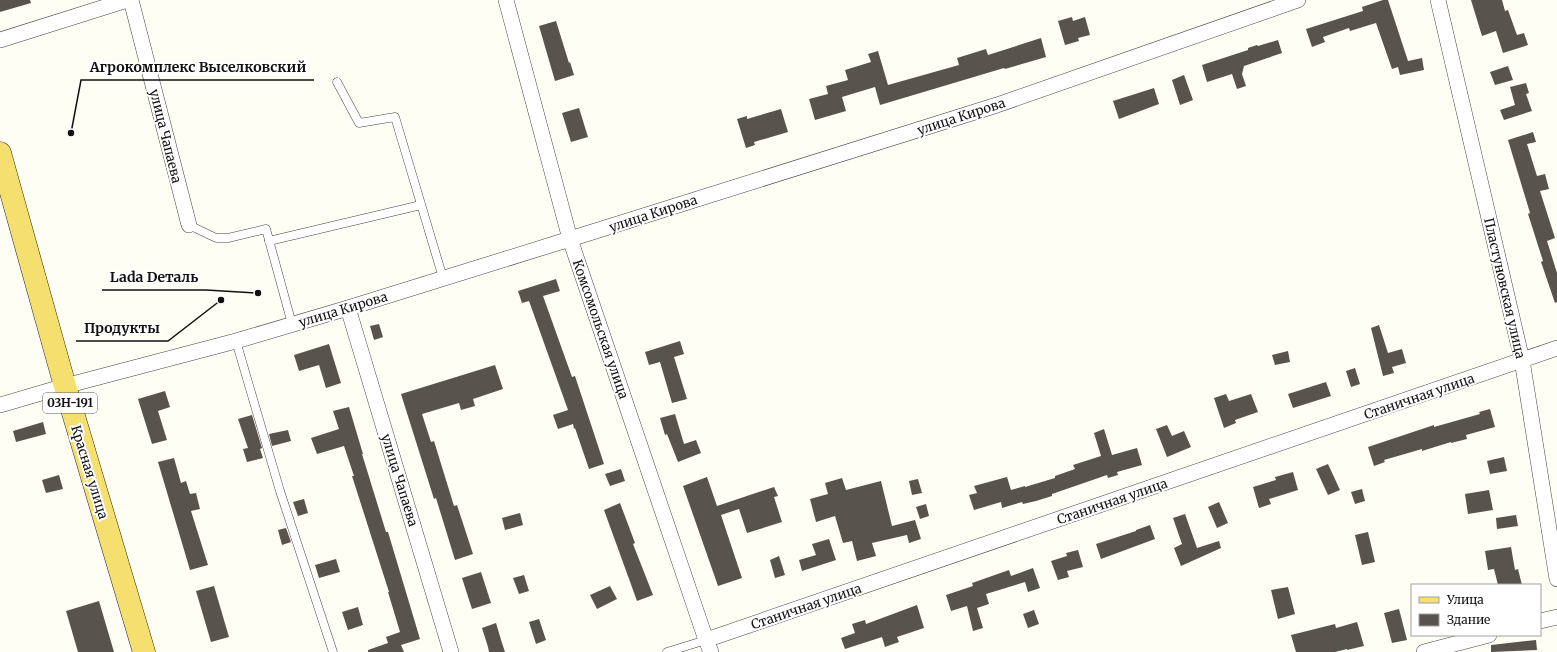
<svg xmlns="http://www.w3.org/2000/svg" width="1557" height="652" viewBox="0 0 1557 652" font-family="Merriweather,serif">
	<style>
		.building { fill: #59534d }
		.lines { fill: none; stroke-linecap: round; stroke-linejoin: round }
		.lane-casing { stroke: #444; stroke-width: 9 }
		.street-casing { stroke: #444; stroke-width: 16 }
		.primary-casing { stroke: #222; stroke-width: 23 }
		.lane { stroke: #fff; stroke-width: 8 }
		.street { stroke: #fff; stroke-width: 15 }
		.primary { stroke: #f4df6f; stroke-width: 22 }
		.labels { text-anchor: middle; stroke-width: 4; stroke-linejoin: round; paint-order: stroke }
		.shield { fill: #fff; stroke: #585858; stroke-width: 1 }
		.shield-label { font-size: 12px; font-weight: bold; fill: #111 }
		.street-label { font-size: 13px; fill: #111; stroke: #fff }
		.leader { fill: none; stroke: #111; stroke-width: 1.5 }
		.callout-dot { fill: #111; stroke: #fff; stroke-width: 1.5 }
		.callout-label { font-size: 14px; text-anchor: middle; font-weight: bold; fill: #111; stroke: #fff; stroke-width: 4; stroke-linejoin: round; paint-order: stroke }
	</style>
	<rect width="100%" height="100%" fill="#fffef5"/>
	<g class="building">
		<polygon points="0,0 30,0 31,3 0,12"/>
		<polygon points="1383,0 1388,0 1408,61 1422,58 1424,70 1400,75 1398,67 1392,69 1376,23 1350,31 1349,28 1323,37 1325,42 1312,47 1306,29 1363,11 1362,7"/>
		<polygon points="1471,0 1502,0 1505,11 1508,10 1517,35 1524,33 1528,45 1503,53 1496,31 1482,36"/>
		<polygon points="1072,17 1073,21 1085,17 1090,35 1078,38 1079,41 1065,45 1058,21"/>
		<polygon points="556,21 569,63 570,62 574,75 555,81 539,26"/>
		<polygon points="1041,38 1046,57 1005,69 1004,68 880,105 875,87 842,97 846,111 815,120 809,99 828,94 826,86 848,80 845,70 871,62 868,54 878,51 888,85 959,65 957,58 986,49 988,55"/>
		<polygon points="1278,40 1282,53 1244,66 1242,74 1246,86 1237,89 1232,74 1207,82 1202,65 1248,50 1248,48 1257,45 1258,46"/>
		<polygon points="1508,66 1513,80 1495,85 1490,72"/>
		<polygon points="1184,75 1193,100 1180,105 1172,80"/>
		<polygon points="1526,83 1529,93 1526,94 1532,111 1504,120 1500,110 1515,105 1510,87"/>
		<polygon points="1154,88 1159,104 1119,119 1113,101"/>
		<polygon points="579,108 588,137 571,142 562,113"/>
		<polygon points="781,109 788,132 754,142 755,145 746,148 737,119 747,116 747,119"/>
		<polygon points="1533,132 1536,142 1527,144 1537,176 1545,174 1549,189 1540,191 1555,238 1547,241 1557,273 1557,302 1555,303 1541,262 1543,261 1528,214 1530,213 1508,140"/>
		<polygon points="556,279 560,291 543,296 572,377 575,376 604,464 589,469 575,428 574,429 573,424 558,429 553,415 568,410 529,301 522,303 518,291"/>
		<polygon points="379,324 383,337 374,340 370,326"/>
		<polygon points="1379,325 1388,353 1402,349 1406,363 1392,367 1394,373 1383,376 1371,328"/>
		<polygon points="680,341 684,354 674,357 687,399 672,403 660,362 649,365 645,352"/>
		<polygon points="329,344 341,383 326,388 319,365 299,371 294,355"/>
		<polygon points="1288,351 1290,362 1275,365 1272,355"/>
		<polygon points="495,365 503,389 473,399 475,406 461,410 459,403 422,414 431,442 434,441 454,506 457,505 473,554 455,560 436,498 434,499 401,394"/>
		<polygon points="1355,368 1360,384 1351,387 1346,371"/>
		<polygon points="1326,382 1331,396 1293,408 1288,394"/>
		<polygon points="165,391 170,407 158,411 167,440 152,444 138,399"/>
		<polygon points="1226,394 1229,401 1251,394 1258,412 1235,420 1236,423 1224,428 1214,398"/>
		<polygon points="349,407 363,454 362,454 386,532 388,532 420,639 401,645 404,652 368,652 368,650 388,643 386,637 400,632 388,592 389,592 352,476 354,476 344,446 317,454 311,438 339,429 333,411"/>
		<polygon points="1490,409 1495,427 1466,435 1467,439 1451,443 1451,442 1422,451 1422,449 1384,460 1385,462 1374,466 1368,447 1434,425 1434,427 1480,414 1479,412"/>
		<polygon points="675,414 684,444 696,440 701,453 678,462 667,434 665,435 660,418"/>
		<polygon points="252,415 262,448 260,449 263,458 247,462 243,449 248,448 238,419"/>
		<polygon points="43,422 46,434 16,442 13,431"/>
		<polygon points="1167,425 1172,436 1184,431 1191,447 1167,457 1156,429"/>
		<polygon points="1104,429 1112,455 1137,448 1142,465 1117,472 1118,475 1108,478 1107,475 1052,494 1052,496 1036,501 1023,504 1022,502 1002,508 1001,502 974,510 969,495 977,493 974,486 1007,477 1011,490 1025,486 1025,487 1055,478 1055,476 1075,469 1073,465 1101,456 1094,433"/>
		<polygon points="288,430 291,441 272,446 269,434"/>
		<polygon points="1504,457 1507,471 1490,474 1487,461"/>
		<polygon points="174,458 181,483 186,481 190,494 196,493 200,509 191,511 208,565 190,570 158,462"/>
		<polygon points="1328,464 1340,490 1328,495 1316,469"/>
		<polygon points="621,469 625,481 610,486 605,474"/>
		<polygon points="1293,472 1298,490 1269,499 1271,504 1259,508 1253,487 1276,480 1275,477"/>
		<polygon points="59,475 63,489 46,493 42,480"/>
		<polygon points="707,477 717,506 774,487 778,496 774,497 782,522 747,533 739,509 721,515 742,578 718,586 683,486"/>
		<polygon points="842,478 846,490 881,481 892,526 915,520 921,539 909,543 907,535 872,543 876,556 857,561 852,541 843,543 835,516 816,522 810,499 828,494 825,483"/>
		<polygon points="918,479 922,493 912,495 909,481"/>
		<polygon points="1362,489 1365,501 1355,504 1351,492"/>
		<polygon points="1489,490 1493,510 1468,514 1465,494"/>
		<polygon points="304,499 308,513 298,516 293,502"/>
		<polygon points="1219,502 1228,523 1217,528 1208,507"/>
		<polygon points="620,503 635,543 633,544 653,595 637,601 604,510"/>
		<polygon points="926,504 929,516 920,519 916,507"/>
		<polygon points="520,513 523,525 505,530 502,518"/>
		<polygon points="1185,514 1197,548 1219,541 1221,548 1181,566 1174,548 1182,544 1173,518"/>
		<polygon points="1516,515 1518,526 1497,529 1496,518"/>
		<polygon points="1150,525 1155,539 1101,559 1096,544 1136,531 1136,530"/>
		<polygon points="286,528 291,542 282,545 278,530"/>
		<polygon points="1368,532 1375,562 1362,565 1355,535"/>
		<polygon points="829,539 836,560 802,571 799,560 816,555 812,544"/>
		<polygon points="1511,547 1515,570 1518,569 1522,585 1498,585 1494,569 1488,570 1485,551"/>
		<polygon points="1078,550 1083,567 1067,571 1069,577 1058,580 1051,561 1067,556 1066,553"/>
		<polygon points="779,556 785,575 775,578 770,560"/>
		<polygon points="336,559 340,572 319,578 315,565"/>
		<polygon points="1033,568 1040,588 1028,592 1025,582 986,594 989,604 977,608 983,628 973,631 967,606 951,611 946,595 973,586 972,583 1009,570 1011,576"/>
		<polygon points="481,572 491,603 472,609 462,578"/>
		<polygon points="524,575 529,591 519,594 513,578"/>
		<polygon points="214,586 229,637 211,642 196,591"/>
		<polygon points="610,586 617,599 597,609 590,595"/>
		<polygon points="1288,587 1295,614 1278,619 1271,590"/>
		<polygon points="99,601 114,652 78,652 66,611"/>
		<polygon points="917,605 924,628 897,637 899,642 885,647 882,637 845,649 841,638 855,633 852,624 865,620 866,624"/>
		<polygon points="358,607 363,625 348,630 342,612"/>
		<polygon points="1399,609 1407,640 1392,643 1384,613"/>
		<polygon points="1034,610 1039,624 1028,628 1023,614"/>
		<polygon points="539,619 546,640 536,644 529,622"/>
		<polygon points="1357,622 1364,646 1347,650 1347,649 1335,652 1296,652 1291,635 1335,624 1336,628"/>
		<polygon points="496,623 502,643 505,652 489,652 488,647 482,628"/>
		<polygon points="1536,640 1537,650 1491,652 1491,645"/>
	</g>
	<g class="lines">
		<defs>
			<g id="lane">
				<polyline points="337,82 359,123 395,117 443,278"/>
				<polyline points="189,225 216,238 228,238 266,229 292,324"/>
				<polyline points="269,241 421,205"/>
				<polyline points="236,341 280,491 333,652"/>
				<polyline points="667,652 706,640"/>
			</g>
			<g id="street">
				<polyline points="131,0 189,225"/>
				<polyline points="506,0 570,239 706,640 711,652"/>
				<polyline points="1438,0 1522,360 1557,579"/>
				<polyline points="0,40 127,0"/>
				<polyline points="348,308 451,652"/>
				<polyline points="0,405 65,386 236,341 348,308 570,239 997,105 1298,0"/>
				<polyline points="1540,621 1557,617"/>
				<polyline points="706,640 1557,348"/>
				<polyline points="1424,652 1489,635"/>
			</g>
			<polyline id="primary" points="0,153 65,386 144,652"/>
		</defs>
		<use href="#lane" class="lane-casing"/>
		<use href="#street" class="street-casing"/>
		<use href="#primary" class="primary-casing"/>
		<use href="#lane" class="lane"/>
		<use href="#street" class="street"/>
		<use href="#primary" class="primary"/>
	</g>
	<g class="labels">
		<rect class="shield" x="43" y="393" width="54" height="20" rx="3"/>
		<g class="shield-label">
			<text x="70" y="407">03Н-191</text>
		</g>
		<g class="street-label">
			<text transform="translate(961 116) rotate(-18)" y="5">улица Кирова</text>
			<text transform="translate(166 136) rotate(76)" y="5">улица Чапаева</text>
			<text transform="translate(653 213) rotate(-18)" y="5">улица Кирова</text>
			<text transform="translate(1505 288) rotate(77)" y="5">Пластуновская улица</text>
			<text transform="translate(343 309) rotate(-17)" y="5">улица Кирова</text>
			<text transform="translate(601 329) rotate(71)" y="5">Комсомольская улица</text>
			<text transform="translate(1419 396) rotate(-19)" y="5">Станичная улица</text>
			<text transform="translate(90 472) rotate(73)" y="5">Красная улица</text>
			<text transform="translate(400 480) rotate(73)" y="5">улица Чапаева</text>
			<text transform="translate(1112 501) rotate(-19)" y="5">Станичная улица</text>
			<text transform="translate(806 606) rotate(-19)" y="5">Станичная улица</text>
		</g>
	</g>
	<path class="leader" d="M71 133L81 80H314M258 293L206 290H102M221 300L168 341H76"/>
	<g class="callout-dot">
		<circle cx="71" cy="133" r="4"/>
		<circle cx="258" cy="293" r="4"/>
		<circle cx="221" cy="300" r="4"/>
	</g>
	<g class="callout-label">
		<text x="198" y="72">Агрокомплекс Выселковский</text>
		<text x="154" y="282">Lada Dеталь</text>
		<text x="122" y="333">Продукты</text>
	</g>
	<rect x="1411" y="584" width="130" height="52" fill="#ffffff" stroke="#a0a0a0"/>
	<rect x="1419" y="597" width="20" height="6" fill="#f4df6f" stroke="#a0a0a0"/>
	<text x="1447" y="604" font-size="12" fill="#111111">Улица</text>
	<rect x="1419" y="614" width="20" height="12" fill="#59534d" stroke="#a0a0a0"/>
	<text x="1447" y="624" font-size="12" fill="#111111">Здание</text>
</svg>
